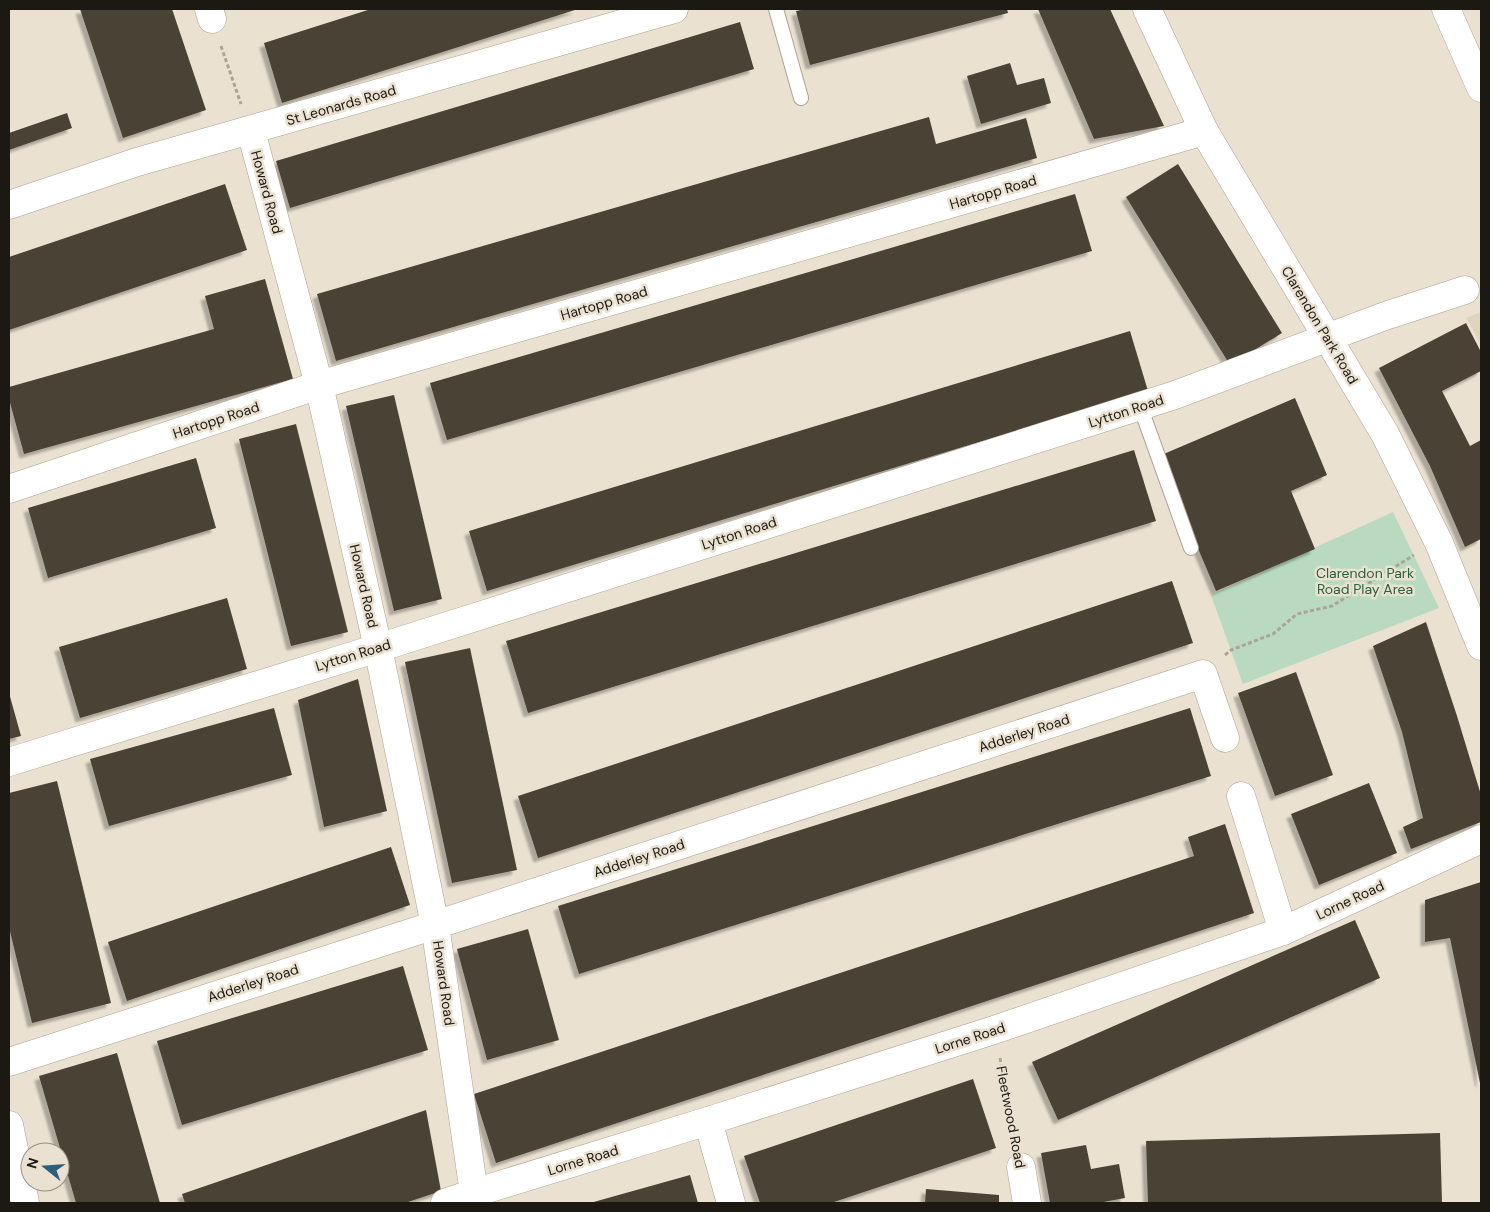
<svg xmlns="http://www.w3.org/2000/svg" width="1490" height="1212" viewBox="0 0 1490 1212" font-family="'DM Sans',sans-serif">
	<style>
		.built { fill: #e1d4be }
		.green { fill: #b9dac1 }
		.building { fill: #4a4336; filter: url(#shadow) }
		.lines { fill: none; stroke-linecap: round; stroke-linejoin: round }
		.service-casing { stroke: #aca395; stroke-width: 16 }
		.minor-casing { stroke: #aca395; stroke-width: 29 }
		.tertiary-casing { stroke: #aca395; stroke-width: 29 }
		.secondary-casing { stroke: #aca395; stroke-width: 29 }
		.path { stroke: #aba497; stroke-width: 3; stroke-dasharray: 4 2.5; stroke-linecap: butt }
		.service { stroke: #fff; stroke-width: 14 }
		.minor { stroke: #fff; stroke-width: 28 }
		.tertiary { stroke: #fff; stroke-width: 28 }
		.secondary { stroke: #fff; stroke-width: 28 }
		.labels { text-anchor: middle; stroke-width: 5; stroke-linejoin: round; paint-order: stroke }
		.street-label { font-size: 14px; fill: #1c1913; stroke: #eae1d1 }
		.park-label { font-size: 14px; fill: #28613d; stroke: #eae1d1 }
	</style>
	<defs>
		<filter id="shadow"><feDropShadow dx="-4.5" dy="4.5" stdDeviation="1" flood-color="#0004"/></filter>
	</defs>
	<rect width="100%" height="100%" fill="#eae1d1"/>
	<polygon class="built" points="1481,312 1481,344 1466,318"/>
	<polygon class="green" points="1393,512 1439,608 1243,684 1211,595"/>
	<g class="building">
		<polygon points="80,9 172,9 206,110 123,138"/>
		<polygon points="371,9 578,9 282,103 264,43"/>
		<polygon points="806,9 1007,9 1008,13 810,65 796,11"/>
		<polygon points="1038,9 1110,9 1164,126 1094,139"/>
		<polygon points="740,22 754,69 290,208 276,161"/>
		<polygon points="1010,63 1017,85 1044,78 1051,103 981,124 967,76"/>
		<polygon points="67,113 72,128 9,150 9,133"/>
		<polygon points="929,117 936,144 1026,118 1037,158 336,361 317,294"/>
		<polygon points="1178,164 1282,333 1230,365 1126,197"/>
		<polygon points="225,184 247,250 9,330 9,257"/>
		<polygon points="1075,194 1092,251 447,440 430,383"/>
		<polygon points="265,279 293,379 24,454 9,399 9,387 214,329 205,296"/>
		<polygon points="1466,323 1481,352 1481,371 1442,391 1470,446 1481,440 1481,539 1465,547 1430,466 1379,368"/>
		<polygon points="1130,331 1148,391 487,591 469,531"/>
		<polygon points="394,395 442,599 394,611 346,406"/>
		<polygon points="1295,398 1327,475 1291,491 1315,549 1216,591 1159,456"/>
		<polygon points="296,424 348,632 291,646 239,439"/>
		<polygon points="1134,450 1156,521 528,713 506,641"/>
		<polygon points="196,458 216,528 48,578 28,508"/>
		<polygon points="1172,581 1193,643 538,858 518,796"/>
		<polygon points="227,598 247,669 80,718 59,647"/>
		<polygon points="1426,622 1457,716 1481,795 1481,822 1411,849 1403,827 1423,818 1402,732 1373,646"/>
		<polygon points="470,648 517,870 452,883 405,662"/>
		<polygon points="1296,672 1333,775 1275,796 1238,693"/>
		<polygon points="358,679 387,811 324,827 298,700"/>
		<polygon points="9,693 21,736 9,739"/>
		<polygon points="274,708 292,775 109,826 90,759"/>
		<polygon points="1190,708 1211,776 579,974 558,906"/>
		<polygon points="57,781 111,1003 32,1023 9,927 9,793"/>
		<polygon points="1369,783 1397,853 1319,885 1291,814"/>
		<polygon points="1225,824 1254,913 496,1163 474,1094 1194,856 1188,837"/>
		<polygon points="391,847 410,905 127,1001 108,942"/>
		<polygon points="1481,882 1481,1082 1480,1083 1450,938 1425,942 1425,900"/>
		<polygon points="1355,920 1380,978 1058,1120 1032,1062"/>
		<polygon points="528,929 559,1040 487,1060 457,949"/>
		<polygon points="403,966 428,1050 182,1125 157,1041"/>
		<polygon points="117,1053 160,1203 76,1203 39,1076"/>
		<polygon points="973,1079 996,1148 831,1203 760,1203 744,1156"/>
		<polygon points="426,1110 441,1191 405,1203 185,1203 182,1194"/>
		<polygon points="1440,1133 1442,1203 1148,1203 1146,1141"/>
		<polygon points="1086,1145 1091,1169 1119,1164 1125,1198 1098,1203 1050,1203 1041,1153"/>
		<polygon points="690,1175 698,1203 590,1203"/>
		<polygon points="926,1189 999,1195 999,1203 925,1203"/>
	</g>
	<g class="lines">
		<defs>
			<g id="service">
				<polyline points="776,9 801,98"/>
				<polyline points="1140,406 1191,548"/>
			</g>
			<g id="minor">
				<polyline points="209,9 212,19"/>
				<polyline points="1446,9 1481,88"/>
				<polyline points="251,131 319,385 378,648 435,925 474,1193 474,1203"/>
				<polyline points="9,205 137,162 674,9"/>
				<polyline points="9,489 319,385 1204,131"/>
				<polyline points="9,762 378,648 1175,395 1385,316 1465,290"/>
				<polyline points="1241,796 1283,931"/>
				<polyline points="9,1062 435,925 1203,674 1225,738"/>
				<polyline points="708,1121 731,1203"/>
				<polyline points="1021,1167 1027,1203"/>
				<polyline points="445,1203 474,1193 708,1121 994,1030 1283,931 1481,839"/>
			</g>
			<polyline id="tertiary" points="1147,9 1204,131 1385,434 1439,543 1481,646"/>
			<polyline id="secondary" points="9,1125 25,1203"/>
		</defs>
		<use href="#service" class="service-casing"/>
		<use href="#minor" class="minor-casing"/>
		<use href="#tertiary" class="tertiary-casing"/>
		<use href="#secondary" class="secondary-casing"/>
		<g class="path">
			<polyline points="221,46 241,104"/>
			<polyline points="1225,655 1231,650 1273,634 1297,614 1332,606 1414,555"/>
			<polyline points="1000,1058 1016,1140"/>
		</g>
		<use href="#service" class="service"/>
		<use href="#minor" class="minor"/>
		<use href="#tertiary" class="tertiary"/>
		<use href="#secondary" class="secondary"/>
	</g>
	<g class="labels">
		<g class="street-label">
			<text transform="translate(341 105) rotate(-16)" y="5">St Leonards Road</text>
			<text transform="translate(267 192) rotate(75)" y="5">Howard Road</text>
			<text transform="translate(993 192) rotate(-16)" y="5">Hartopp Road</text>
			<text transform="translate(604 303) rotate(-16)" y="5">Hartopp Road</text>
			<text transform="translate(1320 325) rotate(59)" y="5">Clarendon Park Road</text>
			<text transform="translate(1126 411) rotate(-18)" y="5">Lytton Road</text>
			<text transform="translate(216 420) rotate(-18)" y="5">Hartopp Road</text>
			<text transform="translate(739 533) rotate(-18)" y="5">Lytton Road</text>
			<text transform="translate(364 586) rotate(77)" y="5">Howard Road</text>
			<text transform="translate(353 655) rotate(-17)" y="5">Lytton Road</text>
			<text transform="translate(1024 733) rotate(-18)" y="5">Adderley Road</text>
			<text transform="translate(639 858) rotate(-18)" y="5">Adderley Road</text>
			<text transform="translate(1350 900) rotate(-25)" y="5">Lorne Road</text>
			<text transform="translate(253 983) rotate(-18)" y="5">Adderley Road</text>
			<text transform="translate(444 983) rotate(82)" y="5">Howard Road</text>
			<text transform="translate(970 1038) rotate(-18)" y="5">Lorne Road</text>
			<text transform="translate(1011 1117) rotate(79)" y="5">Fleetwood Road</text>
			<text transform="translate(583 1160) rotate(-17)" y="5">Lorne Road</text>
		</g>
		<g class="park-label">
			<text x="1365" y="578">Clarendon Park<tspan x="1365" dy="16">Road Play Area</tspan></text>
		</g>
	</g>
	<rect width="1490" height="1212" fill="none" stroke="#1c1913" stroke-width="20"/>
	<g transform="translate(45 1167) rotate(287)"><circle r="24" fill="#eae1d1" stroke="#989185"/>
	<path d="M0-4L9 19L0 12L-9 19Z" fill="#2e5e7d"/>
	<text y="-8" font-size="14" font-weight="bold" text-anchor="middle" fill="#1c1913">N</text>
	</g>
</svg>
